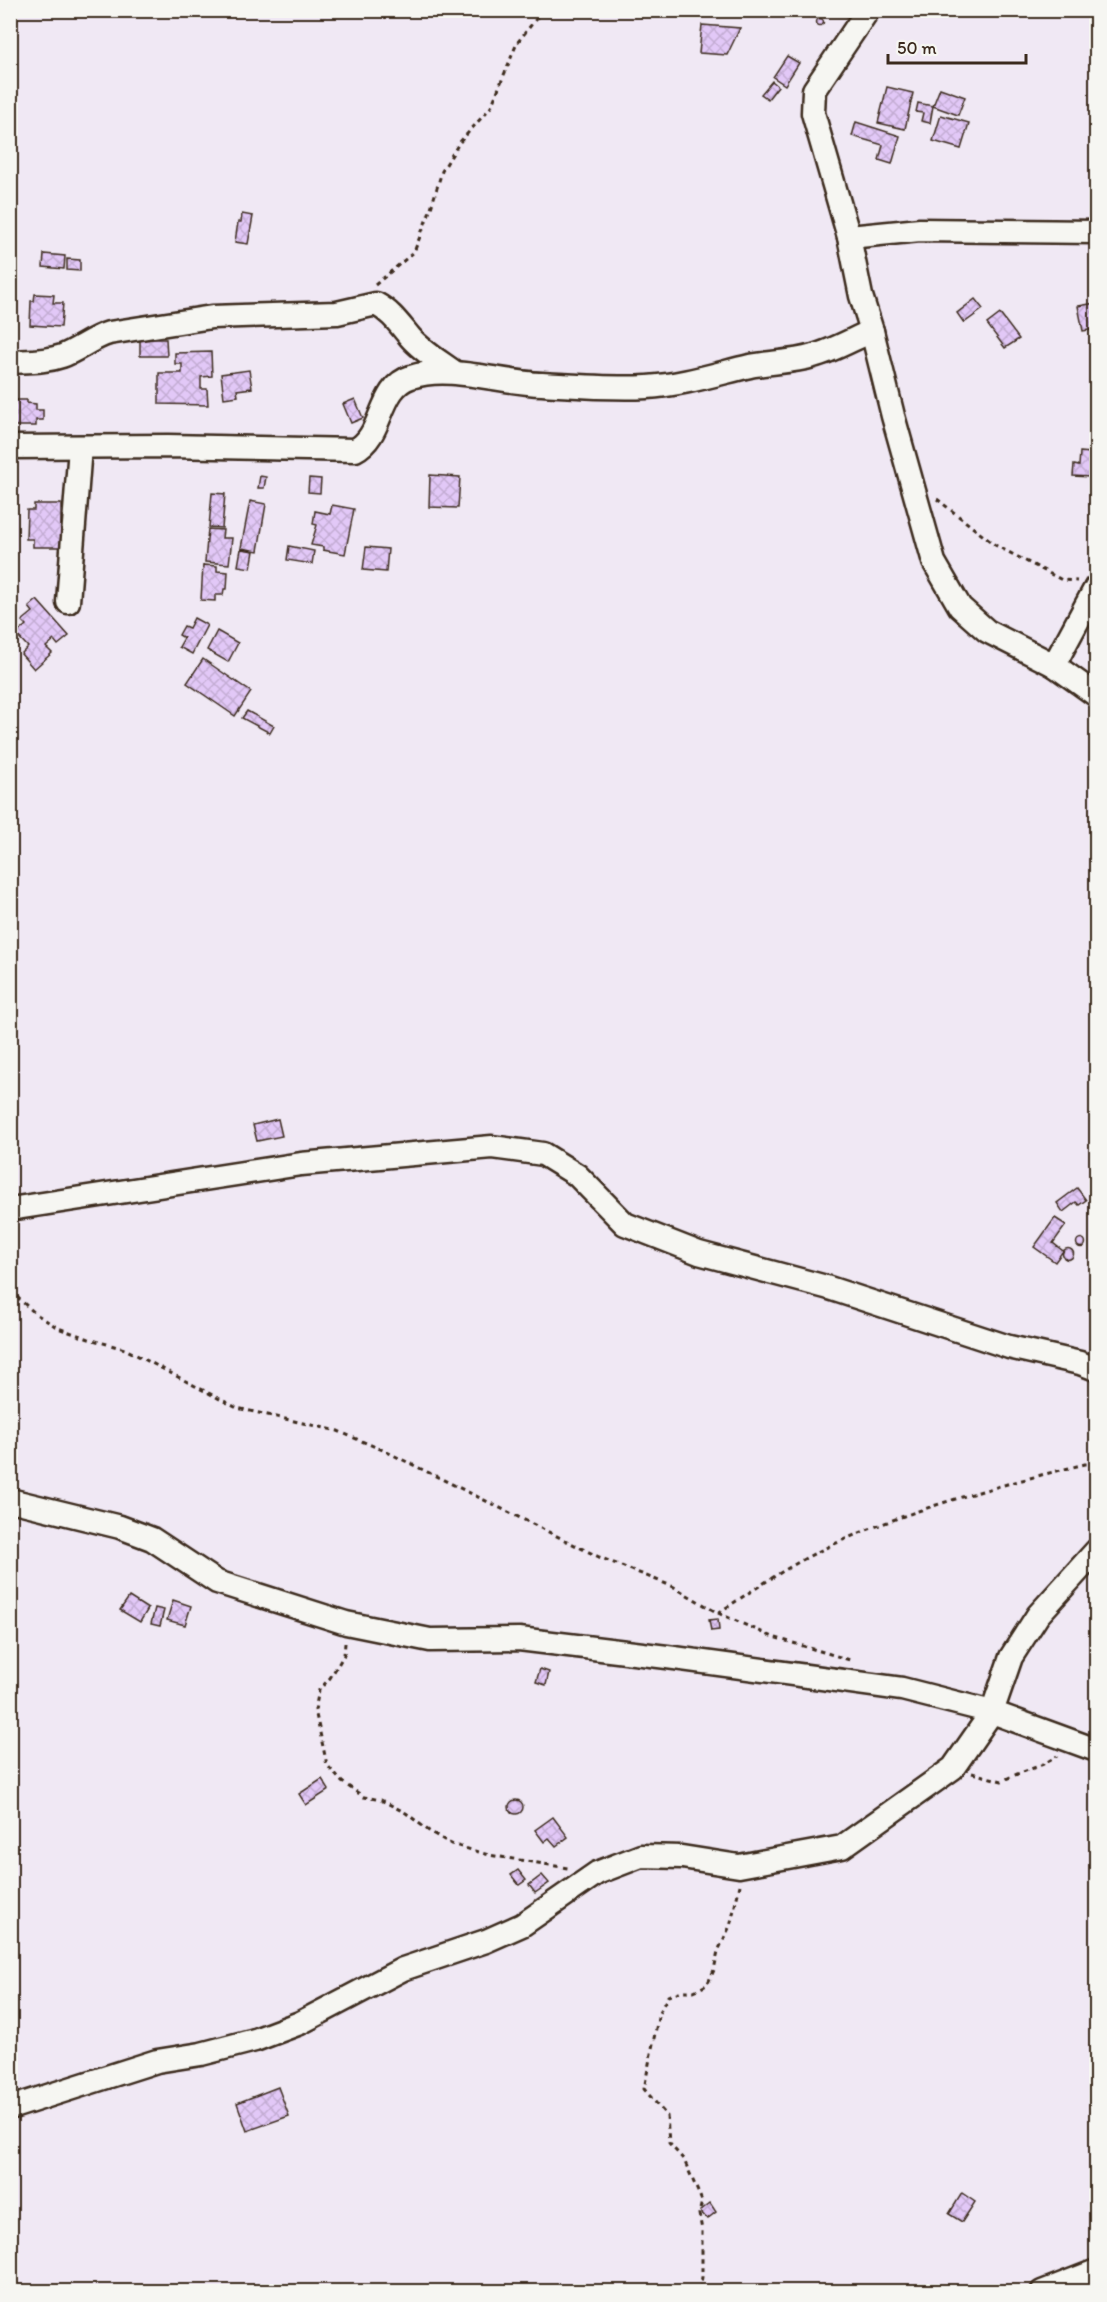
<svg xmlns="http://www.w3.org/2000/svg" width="1107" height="2302" viewBox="0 0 1107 2302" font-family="Itim,sans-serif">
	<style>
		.building { fill: url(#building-cross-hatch); stroke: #3b2a1e; stroke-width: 1.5 }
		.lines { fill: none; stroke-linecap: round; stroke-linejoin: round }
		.minor-casing { stroke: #3b2a1e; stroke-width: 27 }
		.path { stroke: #3b2a1e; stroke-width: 3; stroke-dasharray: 4.5 4.5; stroke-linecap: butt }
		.minor { stroke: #f6f6f2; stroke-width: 22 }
	</style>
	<defs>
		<pattern id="building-cross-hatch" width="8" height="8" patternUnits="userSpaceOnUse" patternTransform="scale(1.5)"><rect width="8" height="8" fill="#e2c8f7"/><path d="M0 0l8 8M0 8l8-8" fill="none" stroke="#c3acd3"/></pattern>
	</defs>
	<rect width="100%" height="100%" fill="#f0e8f4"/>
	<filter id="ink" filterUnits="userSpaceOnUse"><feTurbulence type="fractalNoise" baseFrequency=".0167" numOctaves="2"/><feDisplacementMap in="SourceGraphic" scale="12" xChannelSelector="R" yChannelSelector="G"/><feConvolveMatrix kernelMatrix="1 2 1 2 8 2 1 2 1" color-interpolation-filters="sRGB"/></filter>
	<g filter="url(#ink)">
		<g class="building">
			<circle cx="820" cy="22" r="3.5"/>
			<polygon points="702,25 740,28 727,55 699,53"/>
			<polygon points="787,56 799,63 785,85 773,77"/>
			<polygon points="772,81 778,86 768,99 761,94"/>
			<polygon points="887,87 913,93 905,129 878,123"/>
			<polygon points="940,88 965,97 958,115 933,106"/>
			<polygon points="918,103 933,106 930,123 921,121 923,113 916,112"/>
			<polygon points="941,115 969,123 961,149 933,141"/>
			<polygon points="856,122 900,136 892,164 879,160 883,145 852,136"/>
			<polygon points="242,214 253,216 248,244 235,242 238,222 241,222"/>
			<polygon points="44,254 65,256 64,269 43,267"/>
			<polygon points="67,259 80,260 80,271 67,270"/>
			<polygon points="35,294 54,295 53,303 63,303 61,327 30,325 31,301 34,301"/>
			<polygon points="975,299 983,309 964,323 957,313"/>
			<polygon points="1096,303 1096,329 1083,331 1078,306"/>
			<polygon points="1000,314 1019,339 1005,348 987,324"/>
			<polygon points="140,339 166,339 167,356 140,356"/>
			<polygon points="211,352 212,376 201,377 201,389 207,389 208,405 159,404 159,373 182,373 182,364 175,364 175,353"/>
			<polygon points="249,370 252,388 237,390 238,396 224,398 221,374"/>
			<polygon points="355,399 363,418 351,423 343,404"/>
			<polygon points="10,400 27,400 27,403 36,404 36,410 43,410 43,420 36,420 36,426 10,426"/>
			<polygon points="1080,452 1091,453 1090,477 1073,476 1074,465 1079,466"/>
			<polygon points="430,475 460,477 458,508 429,507"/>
			<polygon points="260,476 266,477 264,488 258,488"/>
			<polygon points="309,478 321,479 320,493 308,492"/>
			<polygon points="212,493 225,494 222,528 209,527"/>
			<polygon points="250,501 266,504 258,551 241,548"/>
			<polygon points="34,504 61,504 61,547 33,547 33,539 26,539 27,510 34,510"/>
			<polygon points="332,505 354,509 345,554 323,550 323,547 311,545 317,525 313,524 315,511 330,514"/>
			<polygon points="208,529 223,530 222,538 232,538 229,564 205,562"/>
			<polygon points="289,546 314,551 312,564 287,560"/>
			<polygon points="366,547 388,549 386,572 363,570"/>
			<polygon points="241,549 254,551 251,568 238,566"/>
			<polygon points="203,565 217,566 217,571 228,572 227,589 224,589 223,595 215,595 215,601 201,600"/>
			<polygon points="37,600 69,636 58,645 54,640 46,647 52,653 34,669 21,654 28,647 16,634 26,625 22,621 33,612 29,607"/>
			<polygon points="194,618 207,625 192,654 179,647 184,638 179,635 184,626 189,628"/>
			<polygon points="217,631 238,643 228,662 207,650"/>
			<polygon points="203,659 251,692 235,716 187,683"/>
			<polygon points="247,711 274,726 270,733 242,718"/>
			<polygon points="278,1119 282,1136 257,1141 253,1125"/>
			<polygon points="1077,1188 1086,1200 1079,1205 1076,1202 1063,1212 1057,1203"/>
			<polygon points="1055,1218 1066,1225 1053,1243 1063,1251 1055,1262 1034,1247"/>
			<circle cx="1081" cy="1243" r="4.5"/>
			<circle cx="1068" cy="1254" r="5.5"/>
			<polygon points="129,1597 148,1609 140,1622 120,1610"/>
			<polygon points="173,1600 191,1606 185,1625 167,1620"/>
			<polygon points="155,1608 164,1610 160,1626 151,1624"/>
			<polygon points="718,1619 719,1630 711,1631 709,1620"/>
			<polygon points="540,1669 549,1672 546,1685 536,1682"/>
			<polygon points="322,1779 329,1790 306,1805 299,1794"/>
			<circle cx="516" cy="1807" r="7"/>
			<polygon points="553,1817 568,1837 556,1846 549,1838 544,1842 535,1830"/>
			<polygon points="518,1870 526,1880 519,1885 511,1875"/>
			<polygon points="542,1875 549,1883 535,1893 529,1885"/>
			<polygon points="278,2087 289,2116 247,2131 237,2103"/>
			<polygon points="962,2193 975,2202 962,2222 949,2214"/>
			<polygon points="710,2203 716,2212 707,2219 700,2211"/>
		</g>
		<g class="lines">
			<defs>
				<g id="minor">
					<polyline points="868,10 814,90 813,113 849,237 861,296 872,331 893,416 934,562 960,607 987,631 1054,665 1096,695"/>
					<polyline points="849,237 920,230 1096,232"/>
					<path d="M 10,362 C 28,361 45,362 62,356 C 78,350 92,338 109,333 L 212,317 L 337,313 L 376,304 C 391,312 399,324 410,337 C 422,351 439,361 454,372"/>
					<path d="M 10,447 L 168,446 L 355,450 C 384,436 378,387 411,377 C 449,364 501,383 542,384 C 577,386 613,389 647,387 C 682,385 716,374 750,366 C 771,362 793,362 813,356 C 833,351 853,339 872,331"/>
					<polyline points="68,602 80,447"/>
					<polyline points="1054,665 1096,587"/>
					<polyline points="10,1209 301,1164 492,1147 543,1154 577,1175 625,1224 699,1253 826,1287 1009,1347 1080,1363 1096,1369"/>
					<polyline points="10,1500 120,1527 152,1539 217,1582 346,1623 430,1640 519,1639 667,1657 902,1689 992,1712 1096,1750"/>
					<polyline points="10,2108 157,2061 201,2054 255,2040 300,2023 403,1969 486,1941 522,1925 597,1873 641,1856 682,1857 739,1866 842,1847 953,1768 992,1712 1011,1657 1038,1615 1096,1551"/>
					<polyline points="1042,2292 1096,2271"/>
				</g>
			</defs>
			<use href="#minor" class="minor-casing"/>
			<g class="path">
				<polyline points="375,285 414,252 431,208 442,171 459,143 491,107 517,43 543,10"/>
				<polyline points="937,499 995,545 1062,580 1077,581"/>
				<polyline points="10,1291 36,1314 58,1328 89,1339 125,1349 237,1408 338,1431 383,1450 599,1557 674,1587 718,1613 773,1637 850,1660"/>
				<path d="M 718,1613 C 755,1589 792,1563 832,1545 C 913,1508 1000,1485 1085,1464 L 1096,1464"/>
				<polyline points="345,1643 344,1655 330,1678 319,1690 315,1710 327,1765 342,1782 364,1797 381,1800 406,1813 429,1831 451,1844 489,1855 568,1868"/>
				<path d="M 972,1773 L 1002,1781 C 1021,1771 1040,1768 1057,1756"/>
				<polyline points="691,2292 700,2289 702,2277 702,2230 699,2214 702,2201 684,2160 669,2143 667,2116 644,2089 659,2013 668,1996 682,1991 694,1991 707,1985 714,1970 718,1951 730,1926 740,1885"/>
			</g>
			<use href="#minor" class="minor"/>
		</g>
	</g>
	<rect width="1107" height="2302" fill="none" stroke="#f6f6f2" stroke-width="36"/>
	<rect x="18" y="18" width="1071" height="2266" fill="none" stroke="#3b2a1e" stroke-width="2" filter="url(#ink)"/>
	<path d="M888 54v9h138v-9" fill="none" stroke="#3b2a1e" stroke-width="3"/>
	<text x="897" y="54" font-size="18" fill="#3b2a1e" stroke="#f6f6f2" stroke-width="4.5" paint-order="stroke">50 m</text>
</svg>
